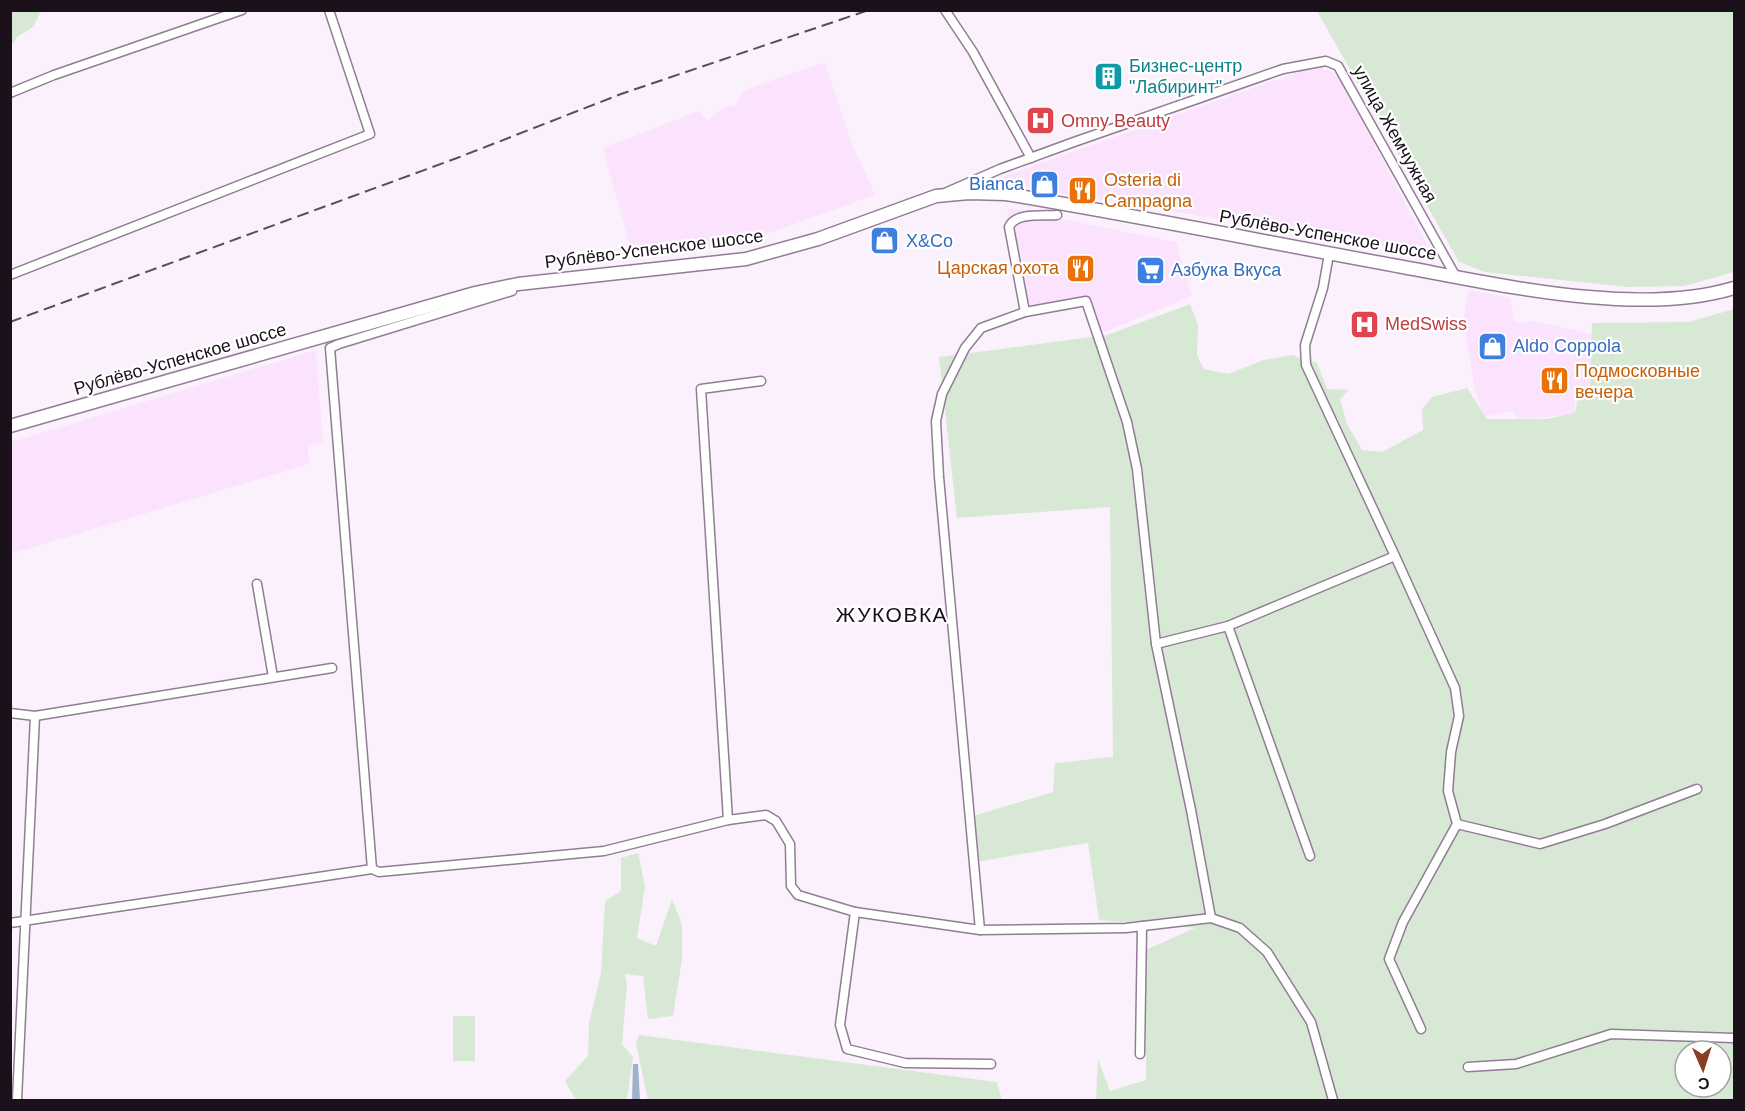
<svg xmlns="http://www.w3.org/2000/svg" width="1745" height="1111" viewBox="0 0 1745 1111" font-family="Arial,sans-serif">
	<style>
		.built { fill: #fbe3fe }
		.green { fill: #d7e9d4; fill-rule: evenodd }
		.water { fill: #9cb3ca }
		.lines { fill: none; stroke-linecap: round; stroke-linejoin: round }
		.street-casing { stroke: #927c95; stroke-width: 11 }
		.secondary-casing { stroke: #927c95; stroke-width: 15 }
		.street { stroke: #fff; stroke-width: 8 }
		.secondary { stroke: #fff; stroke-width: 12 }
		.rail { stroke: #574e58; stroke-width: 2; stroke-dasharray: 12 6; stroke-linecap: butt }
		.labels { text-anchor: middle; stroke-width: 4.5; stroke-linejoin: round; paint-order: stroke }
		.culture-label { font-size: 18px; fill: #0d838f; stroke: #fff; text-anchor: start }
		.health-label { font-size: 18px; fill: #be3a42; stroke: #fff; text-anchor: start }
		.street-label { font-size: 18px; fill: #1a111b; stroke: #fff }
		.food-label { font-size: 18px; fill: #c56008; stroke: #fff; text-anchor: start }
		.shop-label { font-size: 18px; fill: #366cbe; stroke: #fff; text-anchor: start }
		.quarter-label { font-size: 21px; letter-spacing: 1.5px; fill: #1a111b; stroke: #fff }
	</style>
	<rect width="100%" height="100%" fill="#fbf1fc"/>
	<g class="built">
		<polygon points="825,62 850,139 875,195 741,243 632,254 603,148 699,111 707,120 729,105 734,107 745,90"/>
		<polygon points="1315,66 1333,72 1339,77 1432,254 1001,183 1002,177"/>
		<polygon points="1007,208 1176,242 1192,296 1099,334 1089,295 1026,307"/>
		<polygon points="1469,290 1510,298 1515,323 1535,321 1596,335 1595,388 1574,391 1575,415 1518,419 1513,411 1483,417 1474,384 1463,320"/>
		<polygon points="316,350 323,442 308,446 309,464 11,554 11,442"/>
	</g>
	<g class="green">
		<polygon points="11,10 41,11 33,27 17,37 11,46"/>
		<polygon points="1317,11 1734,11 1734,272 1684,286 1627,287 1485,272 1459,262"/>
		<path d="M 1190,304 L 1198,325 L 1197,355 L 1204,369 L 1228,374 L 1264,360 L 1292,355 L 1317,363 L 1327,389 L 1349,390 L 1340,399 L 1347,424 L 1362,450 L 1382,452 L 1423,430 L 1422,409 L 1432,397 L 1467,388 L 1487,419 L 1547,419 L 1575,413 L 1578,396 L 1590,388 L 1592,323 L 1689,322 L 1734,309 L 1734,1100 L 1096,1100 L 1098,1059 L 1110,1091 L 1146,1080 L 1146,950 L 1195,928 L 1099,920 L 1088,843 L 975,862 L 973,816 L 1053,792 L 1055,763 L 1113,757 L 1110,507 L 957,518 L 939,357 L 1107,335 ZM 1685,1051 L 1721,1051 L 1721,1087 L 1685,1087 Z"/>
		<polygon points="638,853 645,886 637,938 656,946 672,899 682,925 682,959 673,1016 648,1019 643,976 625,974 627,985 622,1044 633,1057 627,1100 576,1100 565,1081 588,1056 589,1023 601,973 605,901 621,891 621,858"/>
		<rect x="453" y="1016" width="22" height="45"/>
		<polygon points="639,1035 997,1082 1002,1100 648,1100 636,1044"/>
	</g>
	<polygon class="water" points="633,1064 638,1064 640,1100 632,1100"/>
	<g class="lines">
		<defs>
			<g id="street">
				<polyline points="945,10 973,52 1031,158"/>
				<polyline points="10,93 54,75 242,10"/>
				<polyline points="947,192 1000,169 1074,142 1283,69 1326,61 1338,66 1456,277"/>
				<polyline points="1329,254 1323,288 1305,345 1306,365 1395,556 1455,688 1459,716 1451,752 1448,791 1457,824 1403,922 1389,959 1421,1029"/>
				<polyline points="10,275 370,134 329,10"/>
				<path d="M 1025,312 L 1009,227 C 1015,212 1043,216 1057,215"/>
				<polyline points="257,584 273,677"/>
				<polyline points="1156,644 1228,626"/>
				<polyline points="10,713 35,716 332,668"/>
				<polyline points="728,820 701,389 761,381"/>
				<polyline points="1457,824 1540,844 1605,824 1697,789"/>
				<polyline points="1310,856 1228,626 1395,556"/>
				<polyline points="372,869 330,348 339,344 512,291"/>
				<polyline points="855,912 840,1025 847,1049 905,1063 991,1064"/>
				<polyline points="10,923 372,869 379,872 604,851 728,820 766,815 776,821 790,844 791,886 798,895 855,912 980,930 1126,928 1211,918"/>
				<polyline points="980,930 939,477 936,421 942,394 965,348 981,328 1025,312 1086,301 1127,422 1137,469 1156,644 1191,810 1211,918 1240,928 1267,952 1311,1022 1333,1100"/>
				<polyline points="1140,1054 1142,926"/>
				<polyline points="1468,1067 1516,1064 1611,1034 1734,1038"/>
				<polyline points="17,1100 35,716"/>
			</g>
			<path id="secondary" d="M 10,426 L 475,293 L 518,284 L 746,259 L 818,239 L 936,196 L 969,193 L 1006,194 C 1139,216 1271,243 1403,267 C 1501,285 1638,317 1734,288"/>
		</defs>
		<use href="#street" class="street-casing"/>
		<use href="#secondary" class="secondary-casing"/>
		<use href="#street" class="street"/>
		<use href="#secondary" class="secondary"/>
		<polyline class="rail" points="10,322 457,158 621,94 869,10"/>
	</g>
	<defs>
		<symbol id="building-square" viewBox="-11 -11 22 22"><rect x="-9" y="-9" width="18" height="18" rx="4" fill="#0f9aa8" stroke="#fff"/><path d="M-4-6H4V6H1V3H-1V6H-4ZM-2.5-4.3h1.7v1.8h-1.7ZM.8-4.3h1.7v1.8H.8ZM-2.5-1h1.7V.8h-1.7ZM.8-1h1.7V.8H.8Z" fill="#fff"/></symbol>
		<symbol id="hospital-square" viewBox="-11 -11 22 22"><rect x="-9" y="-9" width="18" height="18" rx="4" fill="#e0444e" stroke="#fff"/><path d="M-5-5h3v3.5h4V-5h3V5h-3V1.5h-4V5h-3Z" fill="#fff"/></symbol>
		<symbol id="shop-square" viewBox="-11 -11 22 22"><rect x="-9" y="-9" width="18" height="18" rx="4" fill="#3f7fe0" stroke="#fff"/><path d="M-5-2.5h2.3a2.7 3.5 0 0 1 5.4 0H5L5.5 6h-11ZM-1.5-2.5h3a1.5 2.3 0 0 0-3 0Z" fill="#fff"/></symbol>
		<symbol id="restaurant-square" viewBox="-11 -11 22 22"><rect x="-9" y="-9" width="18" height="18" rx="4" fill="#e8710a" stroke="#fff"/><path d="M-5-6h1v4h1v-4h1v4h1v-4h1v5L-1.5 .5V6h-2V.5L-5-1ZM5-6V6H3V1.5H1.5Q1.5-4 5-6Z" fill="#fff"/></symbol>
		<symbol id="supermarket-square" viewBox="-11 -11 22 22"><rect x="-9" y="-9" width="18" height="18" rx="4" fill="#3f7fe0" stroke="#fff"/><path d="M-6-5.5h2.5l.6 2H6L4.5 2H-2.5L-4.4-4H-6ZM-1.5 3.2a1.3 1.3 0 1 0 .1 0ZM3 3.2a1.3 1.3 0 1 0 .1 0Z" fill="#fff"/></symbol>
	</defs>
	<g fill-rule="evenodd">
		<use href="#building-square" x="1092" y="60" width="33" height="33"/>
		<use href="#hospital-square" x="1024" y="104" width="33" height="33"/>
		<use href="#shop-square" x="1028" y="168" width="33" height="33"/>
		<use href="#restaurant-square" x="1066" y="174" width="33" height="33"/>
		<use href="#shop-square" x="868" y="224" width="33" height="33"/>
		<use href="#restaurant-square" x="1064" y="252" width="33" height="33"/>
		<use href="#supermarket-square" x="1134" y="254" width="33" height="33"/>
		<use href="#hospital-square" x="1348" y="308" width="33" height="33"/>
		<use href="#shop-square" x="1476" y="330" width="33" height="33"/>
		<use href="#restaurant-square" x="1538" y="364" width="33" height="33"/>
	</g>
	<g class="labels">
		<g class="culture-label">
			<text x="1129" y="72">Бизнес-центр<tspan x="1129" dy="21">"Лабиринт"</tspan></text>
		</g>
		<g class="health-label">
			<text x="1061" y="127">Omny Beauty</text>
			<text x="1385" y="330">MedSwiss</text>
		</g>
		<g class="street-label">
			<text transform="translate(1395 134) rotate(61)" y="6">улица Жемчужная</text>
			<text transform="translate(1328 235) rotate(10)" y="6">Рублёво-Успенское шоссе</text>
			<text transform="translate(654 249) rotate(-7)" y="6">Рублёво-Успенское шоссе</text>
			<text transform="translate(180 359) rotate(-16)" y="6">Рублёво-Успенское шоссе</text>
		</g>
		<g class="food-label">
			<text x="1104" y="186">Osteria di<tspan x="1104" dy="21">Campagna</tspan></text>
			<text x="1059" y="274" text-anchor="end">Царская охота</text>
			<text x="1575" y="377">Подмосковные<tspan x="1575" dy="21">вечера</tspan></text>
		</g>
		<g class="shop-label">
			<text x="1024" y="190" text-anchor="end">Bianca</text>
			<text x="906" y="247">X&amp;Co</text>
			<text x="1171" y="276">Азбука Вкуса</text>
			<text x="1513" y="352">Aldo Coppola</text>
		</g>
		<g class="quarter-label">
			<text x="892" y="622">ЖУКОВКА</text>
		</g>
	</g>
	<rect width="1745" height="1111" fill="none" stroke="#1a111b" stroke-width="24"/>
	<g transform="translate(1703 1069) rotate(177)"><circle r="28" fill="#ffffff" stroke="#a3a0a4" stroke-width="1.5"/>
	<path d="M0-4.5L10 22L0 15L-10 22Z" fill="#873e22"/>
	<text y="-9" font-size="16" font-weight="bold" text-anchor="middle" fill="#1a111b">С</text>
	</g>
</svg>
